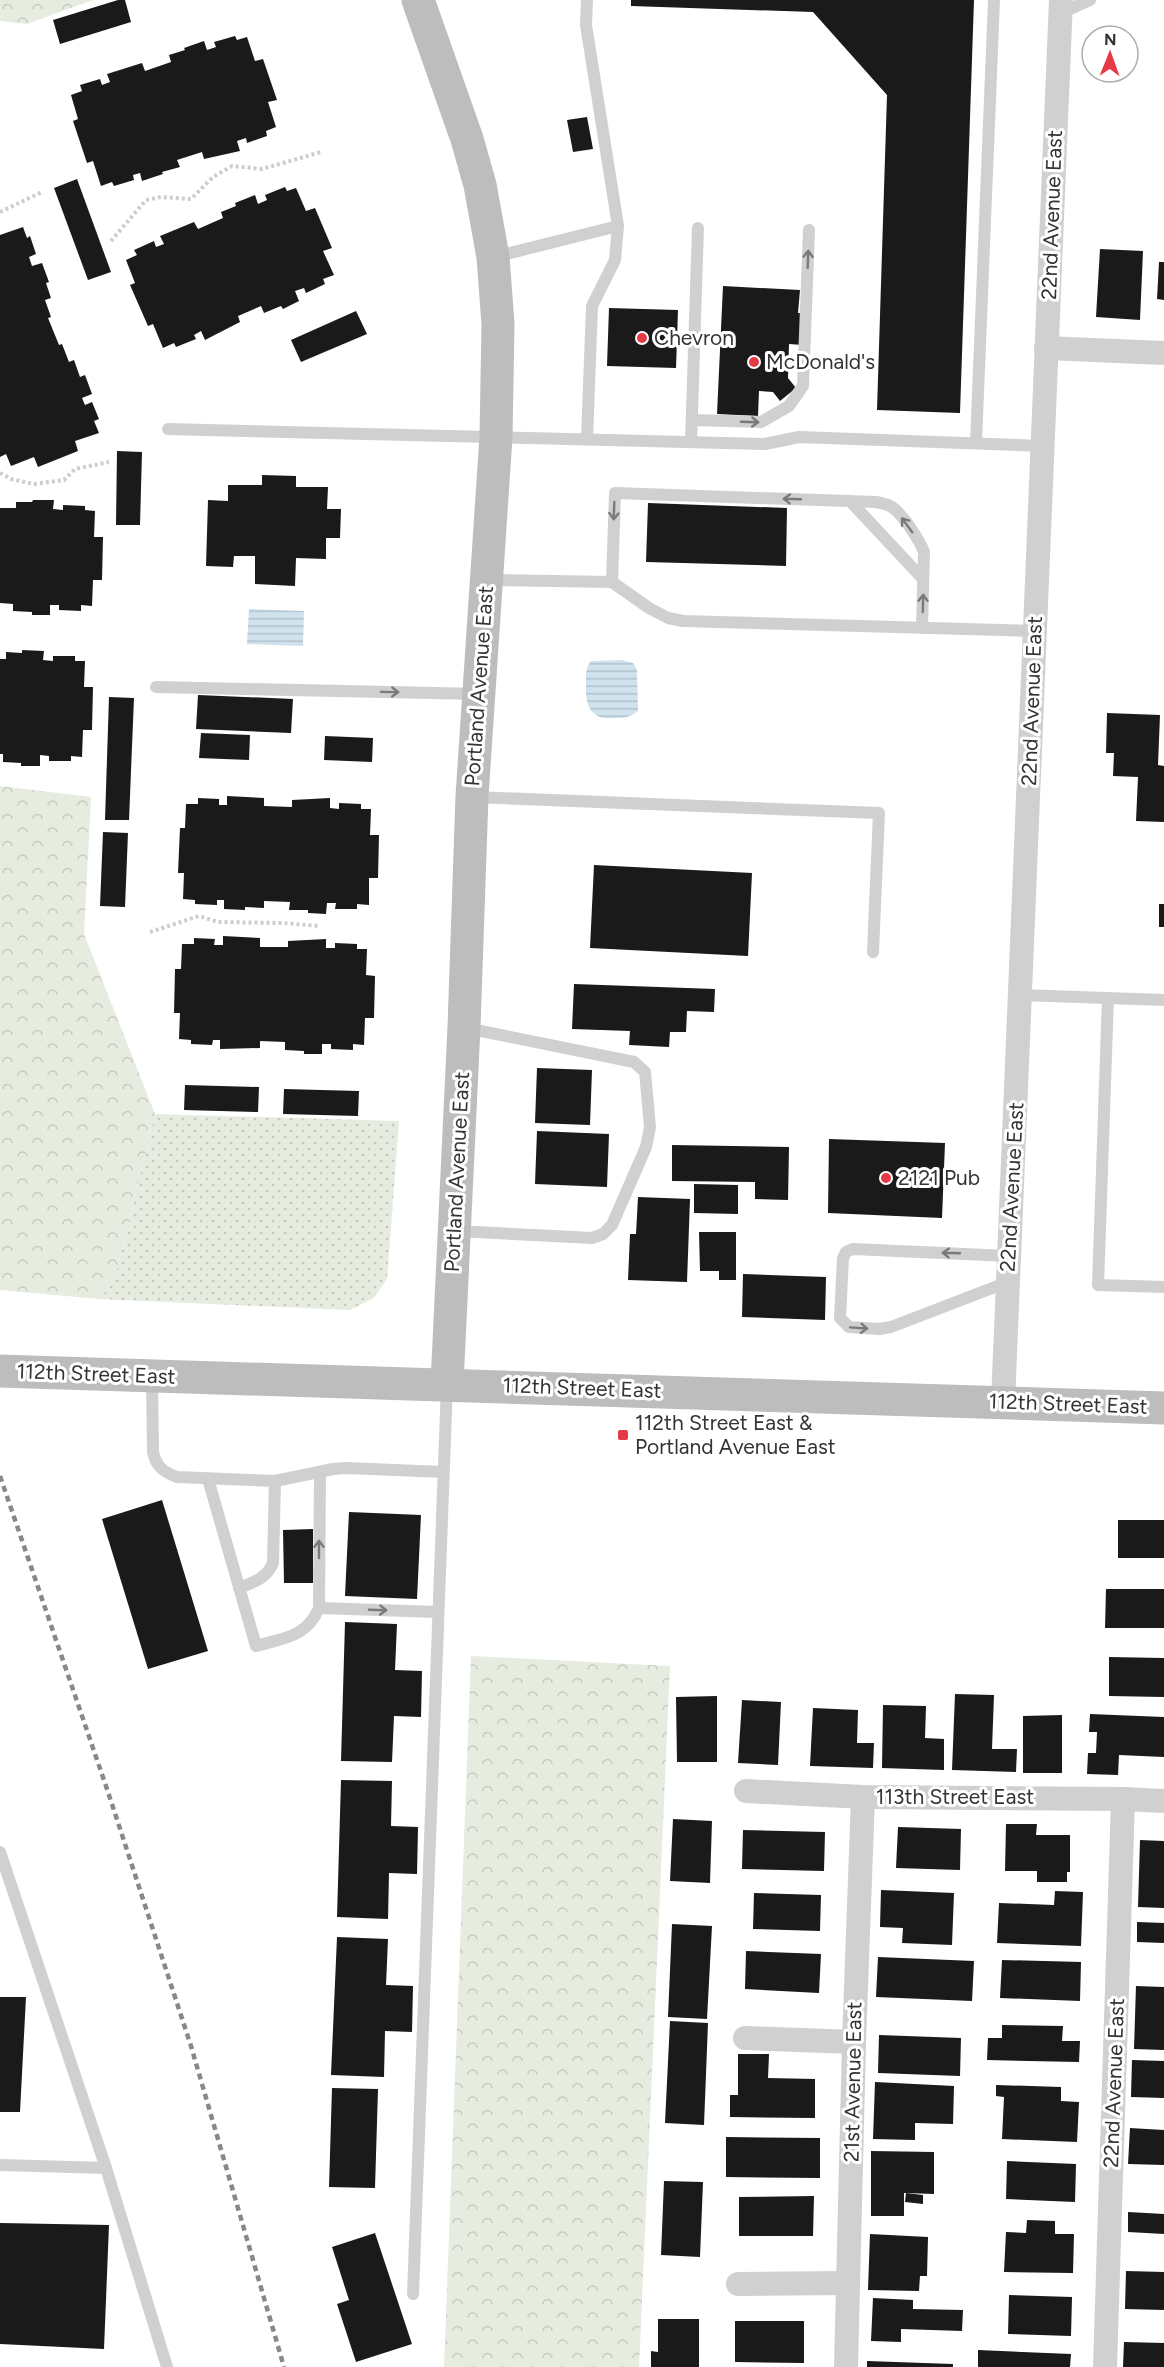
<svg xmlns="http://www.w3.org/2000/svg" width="1164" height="2367" viewBox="0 0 1164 2367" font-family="Figtree,sans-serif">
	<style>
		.grass { fill: url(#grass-dots) }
		.forest { fill: url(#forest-crowns) }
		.water { fill: url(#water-rules) }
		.building { fill: #1a1a1a }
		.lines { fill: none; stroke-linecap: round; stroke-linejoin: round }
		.path { stroke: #cdcdcd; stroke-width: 4; stroke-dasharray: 3 3; stroke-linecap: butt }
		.service { stroke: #d0d0d0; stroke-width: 12 }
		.minor { stroke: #d0d0d0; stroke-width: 24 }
		.secondary { stroke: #bdbdbd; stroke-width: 33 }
		.rail { stroke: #888; stroke-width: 4.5; stroke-dasharray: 6 4.5; stroke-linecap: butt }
		.oneway { stroke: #7a7a7a }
		.poi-dot { fill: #e63946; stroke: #fff; stroke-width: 2 }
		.labels { text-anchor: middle; stroke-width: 6; stroke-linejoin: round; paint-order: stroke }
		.street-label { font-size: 21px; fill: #333; stroke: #fff }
		.poi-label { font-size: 21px; fill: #333; stroke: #fff; text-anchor: start }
	</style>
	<defs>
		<pattern id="grass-dots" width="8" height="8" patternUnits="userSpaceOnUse" patternTransform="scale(1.5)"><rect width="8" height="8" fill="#e6ecdf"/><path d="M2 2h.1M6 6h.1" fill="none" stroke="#c6cbc0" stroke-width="1.8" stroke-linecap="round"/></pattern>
		<pattern id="forest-crowns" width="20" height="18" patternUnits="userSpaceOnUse" patternTransform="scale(1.5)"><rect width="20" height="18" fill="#e6ecdf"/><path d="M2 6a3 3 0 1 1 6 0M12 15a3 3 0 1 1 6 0" fill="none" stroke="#c6cbc0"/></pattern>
		<pattern id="water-rules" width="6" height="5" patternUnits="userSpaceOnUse" patternTransform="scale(1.5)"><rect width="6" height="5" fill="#cfe2ee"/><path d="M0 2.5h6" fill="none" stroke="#b2c2cd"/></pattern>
	</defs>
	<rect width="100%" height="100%" fill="#fff"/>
	<polygon class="grass" points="155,1114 399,1121 387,1279 374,1298 350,1310 99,1299 114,1281"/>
	<g class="forest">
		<polygon points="0,0 93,0 27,24 0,21"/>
		<polygon points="0,786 91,797 84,934 155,1114 114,1281 99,1299 0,1290"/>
		<polygon points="471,1656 670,1666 639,2367 444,2367"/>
	</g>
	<g class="water">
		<polygon points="249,609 304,611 303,646 247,644"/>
		<path d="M 622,660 L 633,663 L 637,670 L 638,711 C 630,717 626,718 616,718 C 591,721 585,707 586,683 C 586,675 585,668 591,661 Z"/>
	</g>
	<g class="building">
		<polygon points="118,0 125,0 131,22 60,44 53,20"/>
		<polygon points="631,0 974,0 960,413 877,410 887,95 813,12 631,6"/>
		<polygon points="235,36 237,40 247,37 255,61 263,59 277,100 268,102 276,127 266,131 267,136 247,143 246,138 237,141 240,151 204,159 202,152 177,160 180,167 162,172 163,174 142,181 140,173 133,175 134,180 114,186 112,182 101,186 93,161 87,163 73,121 78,119 71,95 82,91 80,85 100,79 102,85 110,82 107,74 142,63 145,71 171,62 169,55 185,50 184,48 204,41 207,50 216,47 214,42"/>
		<polygon points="587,117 593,149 573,152 567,120"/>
		<polygon points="77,179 111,272 88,280 54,188"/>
		<polygon points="285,187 287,191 296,188 306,211 315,208 332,248 323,251 334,275 323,279 325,284 306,293 304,288 295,291 299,301 283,309 281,306 264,313 261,306 238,316 240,322 205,340 201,331 194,335 196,339 176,347 174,343 163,348 153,324 148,326 130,285 135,283 126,260 137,255 134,250 154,241 156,247 164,244 160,236 194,222 198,229 223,218 221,212 236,206 235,203 255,195 258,204 267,200 265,195"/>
		<polygon points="23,227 27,238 30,236 36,254 29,257 32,266 42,263 49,282 46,283 51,298 45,300 51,317 48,318 59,345 62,344 69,362 74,360 80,377 85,375 92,394 82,398 85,405 92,402 99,419 94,421 99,433 75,441 78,451 38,467 34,457 11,466 6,454 0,457 0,235"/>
		<polygon points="1100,249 1143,251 1140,320 1096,317"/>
		<polygon points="1159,262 1164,262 1164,300 1157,299"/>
		<polygon points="723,286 800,290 798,313 804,313 803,345 789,344 788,378 796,388 780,401 773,392 759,391 758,416 717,414"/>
		<polygon points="609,308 678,310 676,368 607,366"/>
		<polygon points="356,311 367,334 301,362 291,340"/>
		<polygon points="117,451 142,452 140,525 116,525"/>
		<polygon points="262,475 296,476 296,487 328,487 327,509 341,509 340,538 326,538 326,559 296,558 295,586 255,584 255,556 234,556 233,567 206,566 208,500 228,501 228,485 262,485"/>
		<polygon points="33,500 54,500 53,509 63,510 63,505 85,506 85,510 95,511 94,537 103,537 102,580 93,580 92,606 81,605 81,611 59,610 59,605 50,605 50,615 32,615 32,612 13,611 13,604 0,603 0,508 16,508 16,502 32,502"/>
		<polygon points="648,503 787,508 786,566 646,562"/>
		<polygon points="22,650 44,651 43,660 53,661 53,656 75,656 75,661 85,661 84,687 93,687 92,730 83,730 82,757 71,756 71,761 49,761 49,756 40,755 40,766 21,766 21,763 3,762 3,754 0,754 0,659 6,659 6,652 22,653"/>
		<polygon points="198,695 293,699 291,733 196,729"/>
		<polygon points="109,697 134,698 129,820 105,820"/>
		<polygon points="1107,713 1160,715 1158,765 1164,766 1164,822 1136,821 1138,777 1113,776 1114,753 1106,753"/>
		<polygon points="201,733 250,735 249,760 199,758"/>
		<polygon points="325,736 373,738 372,762 324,760"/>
		<polygon points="227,796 264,798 264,806 292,807 292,800 330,798 330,808 339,809 339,803 361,804 361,809 371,809 370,835 379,835 378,878 369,878 369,905 357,904 357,909 335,909 336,903 327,903 326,914 308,913 308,910 289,910 290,902 264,901 264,908 245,907 245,910 224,909 224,900 217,900 217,905 195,904 195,900 183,899 184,873 178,873 180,828 185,828 186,804 198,804 198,798 219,799 219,805 227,805"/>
		<polygon points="103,832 128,833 125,907 100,906"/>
		<polygon points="594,865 752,873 748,956 590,948"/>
		<rect x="1159" y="904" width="5" height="23"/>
		<polygon points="223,936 260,938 260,947 288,947 288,941 326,939 326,948 335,948 335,943 357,944 357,949 367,949 366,975 375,976 374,1018 365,1018 364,1045 353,1044 353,1050 331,1049 331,1044 322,1044 322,1054 304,1054 304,1051 285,1050 285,1042 260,1041 260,1048 220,1049 220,1040 213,1040 212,1045 191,1044 191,1040 179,1039 180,1013 174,1013 175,969 181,969 182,944 194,944 194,938 215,939 214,945 223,945"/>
		<polygon points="574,984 715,989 714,1012 687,1011 686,1032 670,1032 669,1047 629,1045 630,1031 572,1029"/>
		<polygon points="537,1068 592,1070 590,1125 535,1123"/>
		<polygon points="185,1085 259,1087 258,1112 184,1110"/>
		<polygon points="284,1089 359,1091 358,1116 283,1114"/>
		<polygon points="537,1131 609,1134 607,1187 535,1184"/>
		<polygon points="829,1139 945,1143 942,1218 828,1213"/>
		<polygon points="672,1145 789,1147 788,1200 755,1199 755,1182 672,1181"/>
		<polygon points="694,1184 738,1185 738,1214 694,1213"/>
		<polygon points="638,1197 690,1199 687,1282 628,1280 630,1234 636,1234"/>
		<polygon points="699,1232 736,1232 736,1280 719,1280 719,1271 700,1271"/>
		<polygon points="743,1274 826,1277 825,1320 742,1317"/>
		<polygon points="162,1500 208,1651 148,1669 102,1519"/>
		<polygon points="349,1512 421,1515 417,1599 345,1596"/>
		<rect x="1118" y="1520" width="46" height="38"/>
		<polygon points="313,1529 313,1583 284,1583 283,1530"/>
		<polygon points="1106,1589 1164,1589 1164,1628 1105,1628"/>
		<polygon points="345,1622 397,1624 395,1670 422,1671 421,1717 394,1716 392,1762 341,1761"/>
		<polygon points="1109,1657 1164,1658 1164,1697 1109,1696"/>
		<polygon points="955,1694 994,1695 992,1749 1017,1749 1016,1772 952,1770"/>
		<polygon points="717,1696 717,1762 677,1762 676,1697"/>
		<polygon points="742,1700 781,1702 778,1765 738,1763"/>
		<polygon points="883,1705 926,1706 925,1738 944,1739 944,1770 882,1768"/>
		<polygon points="813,1708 858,1710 857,1743 874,1743 873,1768 810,1766"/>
		<polygon points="1090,1714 1164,1717 1164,1757 1119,1755 1118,1775 1087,1774 1088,1753 1096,1753 1097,1732 1089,1732"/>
		<polygon points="1062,1715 1062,1773 1023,1773 1023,1716"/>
		<polygon points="341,1780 392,1781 391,1826 418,1827 417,1874 389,1873 388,1919 337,1917"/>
		<polygon points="673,1819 712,1821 710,1883 670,1881"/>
		<polygon points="1006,1824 1037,1824 1036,1835 1070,1835 1070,1872 1067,1872 1067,1882 1037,1882 1037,1871 1005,1871"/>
		<polygon points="898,1827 961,1829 960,1870 896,1868"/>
		<polygon points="743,1830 825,1832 824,1871 742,1869"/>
		<polygon points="1140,1840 1164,1841 1164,1908 1138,1907"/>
		<polygon points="881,1890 954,1893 952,1945 902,1943 903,1928 880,1927"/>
		<polygon points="1055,1891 1083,1892 1081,1946 997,1943 999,1903 1054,1905"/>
		<polygon points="754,1893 821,1895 820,1931 753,1929"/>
		<polygon points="1137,1922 1164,1923 1164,1943 1137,1942"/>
		<polygon points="672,1924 712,1926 707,2019 668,2017"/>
		<polygon points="337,1937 388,1939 386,1985 413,1986 412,2032 385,2031 384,2077 331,2075"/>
		<polygon points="746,1951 821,1954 819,1993 745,1989"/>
		<polygon points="878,1957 974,1961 972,2001 876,1997"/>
		<polygon points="1002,1960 1081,1962 1080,2001 1000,1998"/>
		<polygon points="1136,1986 1164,1987 1164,2050 1134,2049"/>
		<polygon points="0,1997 26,1997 20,2112 0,2112"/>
		<polygon points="670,2021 708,2023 704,2125 665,2123"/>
		<polygon points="1002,2025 1063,2026 1062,2041 1080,2041 1079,2062 987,2060 988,2038 1002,2038"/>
		<polygon points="879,2035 961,2038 960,2076 878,2073"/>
		<polygon points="738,2054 769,2054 768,2078 815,2079 815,2118 730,2117 730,2095 738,2095"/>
		<polygon points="1132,2060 1164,2061 1164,2098 1131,2097"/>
		<polygon points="875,2082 954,2086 953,2124 915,2123 915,2140 873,2139"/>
		<polygon points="996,2085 1061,2087 1061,2101 1079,2102 1077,2142 1002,2139 1004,2097 996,2096"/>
		<polygon points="332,2088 378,2089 375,2188 329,2187"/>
		<polygon points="1130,2128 1164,2130 1164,2165 1128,2164"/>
		<polygon points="726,2137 820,2138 820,2178 726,2177"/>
		<polygon points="871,2151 934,2152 934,2194 904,2193 904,2216 871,2216"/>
		<polygon points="1007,2161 1076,2164 1075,2202 1006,2199"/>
		<polygon points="664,2181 703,2182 700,2257 661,2255"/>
		<polygon points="906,2193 923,2195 923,2204 905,2202"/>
		<polygon points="814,2196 813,2236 739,2236 739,2197"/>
		<polygon points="1128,2212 1164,2214 1164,2234 1128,2232"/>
		<polygon points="1027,2220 1055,2221 1055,2234 1074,2234 1073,2273 1004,2272 1006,2232 1026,2233"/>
		<polygon points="0,2223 109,2225 104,2349 0,2344"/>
		<polygon points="375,2233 412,2344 356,2362 337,2304 349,2300 332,2247"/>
		<polygon points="870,2234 928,2237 927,2276 920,2276 919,2291 868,2290"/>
		<polygon points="1126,2271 1164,2272 1164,2310 1125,2309"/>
		<polygon points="1009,2295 1072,2297 1071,2336 1008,2334"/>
		<polygon points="873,2298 913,2300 913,2309 963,2310 962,2331 901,2329 901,2342 871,2341"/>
		<polygon points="658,2319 699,2319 699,2367 651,2367 651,2351 658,2352"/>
		<polygon points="735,2321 804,2321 804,2363 735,2362"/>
		<polygon points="1124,2342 1164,2343 1164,2367 1123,2367"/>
		<polygon points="978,2350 1071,2354 1070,2367 978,2367"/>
		<polygon points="867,2361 953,2364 953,2367 867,2367"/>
	</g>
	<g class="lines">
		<g class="path">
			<polyline points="0,212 42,192"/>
			<polyline points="111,241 146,200 161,197 191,199 213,177 232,166 262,169 321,152"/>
			<polyline points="0,473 11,479 34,484 64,480 75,469 109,462"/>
			<polyline points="150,932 199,916 218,922 283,923 319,926"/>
		</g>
		<g class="service">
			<polyline points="587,0 586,25 618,226 615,260 592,306 587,439"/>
			<polyline points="1061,13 1090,0"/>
			<polyline points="494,257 618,226"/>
			<polyline points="692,420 761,422 789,406 803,386 809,230"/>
			<polyline points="168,429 765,444 799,437 1043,446"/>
			<polyline points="691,442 698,228"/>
			<polyline points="976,443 994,0"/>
			<polyline points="850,501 923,579"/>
			<polyline points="487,580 612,582 649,608 668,618 683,621 1035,631"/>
			<path d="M 612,582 L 615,493 L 876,502 C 881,503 886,504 890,506 C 901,511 920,541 924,552 L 922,628"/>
			<polyline points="156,687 479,694"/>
			<polyline points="473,797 879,813 873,952"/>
			<polyline points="1021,995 1164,1000"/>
			<polyline points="1108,998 1098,1285 1164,1287"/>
			<polyline points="456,1231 592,1238 603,1234 612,1225 646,1147 650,1127 645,1072 634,1062 466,1028"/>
			<polyline points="1008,1282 891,1327 879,1329 849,1327 840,1318 843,1258 846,1252 853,1249 1009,1256"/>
			<path d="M 152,1377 L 153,1452 C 156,1466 163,1472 177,1477 L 275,1481 L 333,1469 L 347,1468 L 443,1472"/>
			<path d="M 208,1479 L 256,1646 C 284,1638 307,1637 319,1608 L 320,1472"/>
			<path d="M 239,1588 C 254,1582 267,1578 273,1563 L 275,1481"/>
			<polyline points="319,1608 438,1612"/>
			<polyline points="0,1852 106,2168 167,2367"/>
			<polyline points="0,2165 106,2168"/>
			<polyline points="413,2294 447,1385"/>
		</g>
		<g class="minor">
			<polyline points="1046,348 1164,353"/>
			<polyline points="1003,1402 1061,0"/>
			<polyline points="746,1791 863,1797 1123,1799 1164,1801"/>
			<polyline points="745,2038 854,2042"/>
			<polyline points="738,2284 848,2283"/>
			<polyline points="846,2367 854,2042 863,1797"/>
			<polyline points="1105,2367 1123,1799"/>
		</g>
		<g class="secondary">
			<polyline points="418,0 467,139 480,185 493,257 498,324 496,437 472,796 464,1027 447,1384"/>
			<polyline points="0,1371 1164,1408"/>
		</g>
		<polyline class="rail" points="0,1476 108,1792 191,2046 284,2367"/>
	</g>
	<defs><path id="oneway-shaft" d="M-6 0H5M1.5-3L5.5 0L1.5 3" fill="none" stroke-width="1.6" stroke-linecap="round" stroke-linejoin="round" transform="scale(1.5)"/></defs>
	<g class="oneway">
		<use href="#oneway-shaft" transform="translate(808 259) rotate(-88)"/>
		<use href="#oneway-shaft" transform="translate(750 422) rotate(2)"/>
		<use href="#oneway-shaft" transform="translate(792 499) rotate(-178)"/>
		<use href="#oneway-shaft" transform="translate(614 511) rotate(92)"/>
		<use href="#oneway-shaft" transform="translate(907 525) rotate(-126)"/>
		<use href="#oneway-shaft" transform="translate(923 603) rotate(-89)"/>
		<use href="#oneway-shaft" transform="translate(390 692) rotate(1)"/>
		<use href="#oneway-shaft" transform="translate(951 1253) rotate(-178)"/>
		<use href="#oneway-shaft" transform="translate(859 1328) rotate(4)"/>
		<use href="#oneway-shaft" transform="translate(319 1549) rotate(-90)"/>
		<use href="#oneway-shaft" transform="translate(378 1610) rotate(2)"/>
	</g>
	<g class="poi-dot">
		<circle cx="642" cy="338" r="6"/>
		<circle cx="754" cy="362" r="6"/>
		<circle cx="886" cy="1178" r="6"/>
		<rect x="617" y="1429" width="12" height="12" rx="3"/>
	</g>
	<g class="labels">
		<g class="street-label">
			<text transform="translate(1052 215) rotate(-88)" y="7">22nd Avenue East</text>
			<text transform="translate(479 686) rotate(-86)" y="7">Portland Avenue East</text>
			<text transform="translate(1032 701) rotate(-88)" y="7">22nd Avenue East</text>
			<text transform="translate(457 1172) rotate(-87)" y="7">Portland Avenue East</text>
			<text transform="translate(1012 1187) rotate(-87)" y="7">22nd Avenue East</text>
			<text transform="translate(96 1374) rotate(2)" y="7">112th Street East</text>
			<text transform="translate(582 1388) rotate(2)" y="7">112th Street East</text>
			<text transform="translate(1068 1404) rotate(2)" y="7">112th Street East</text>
			<text x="955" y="1804">113th Street East</text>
			<text transform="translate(853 2082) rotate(-89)" y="7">21st Avenue East</text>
			<text transform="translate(1114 2083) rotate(-88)" y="7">22nd Avenue East</text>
		</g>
		<g class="poi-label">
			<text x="654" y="345">Chevron</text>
			<text x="766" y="369">McDonald's</text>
			<text x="898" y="1185">2121 Pub</text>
			<text x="635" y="1430">112th Street East &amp;<tspan x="635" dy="24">Portland Avenue East</tspan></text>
		</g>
	</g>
	<g transform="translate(1110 54) rotate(1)"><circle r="28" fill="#ffffff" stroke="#adadad" stroke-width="1.5"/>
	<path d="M0-4.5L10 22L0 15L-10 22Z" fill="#e63946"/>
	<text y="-9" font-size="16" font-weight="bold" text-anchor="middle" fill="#333333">N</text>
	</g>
</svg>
